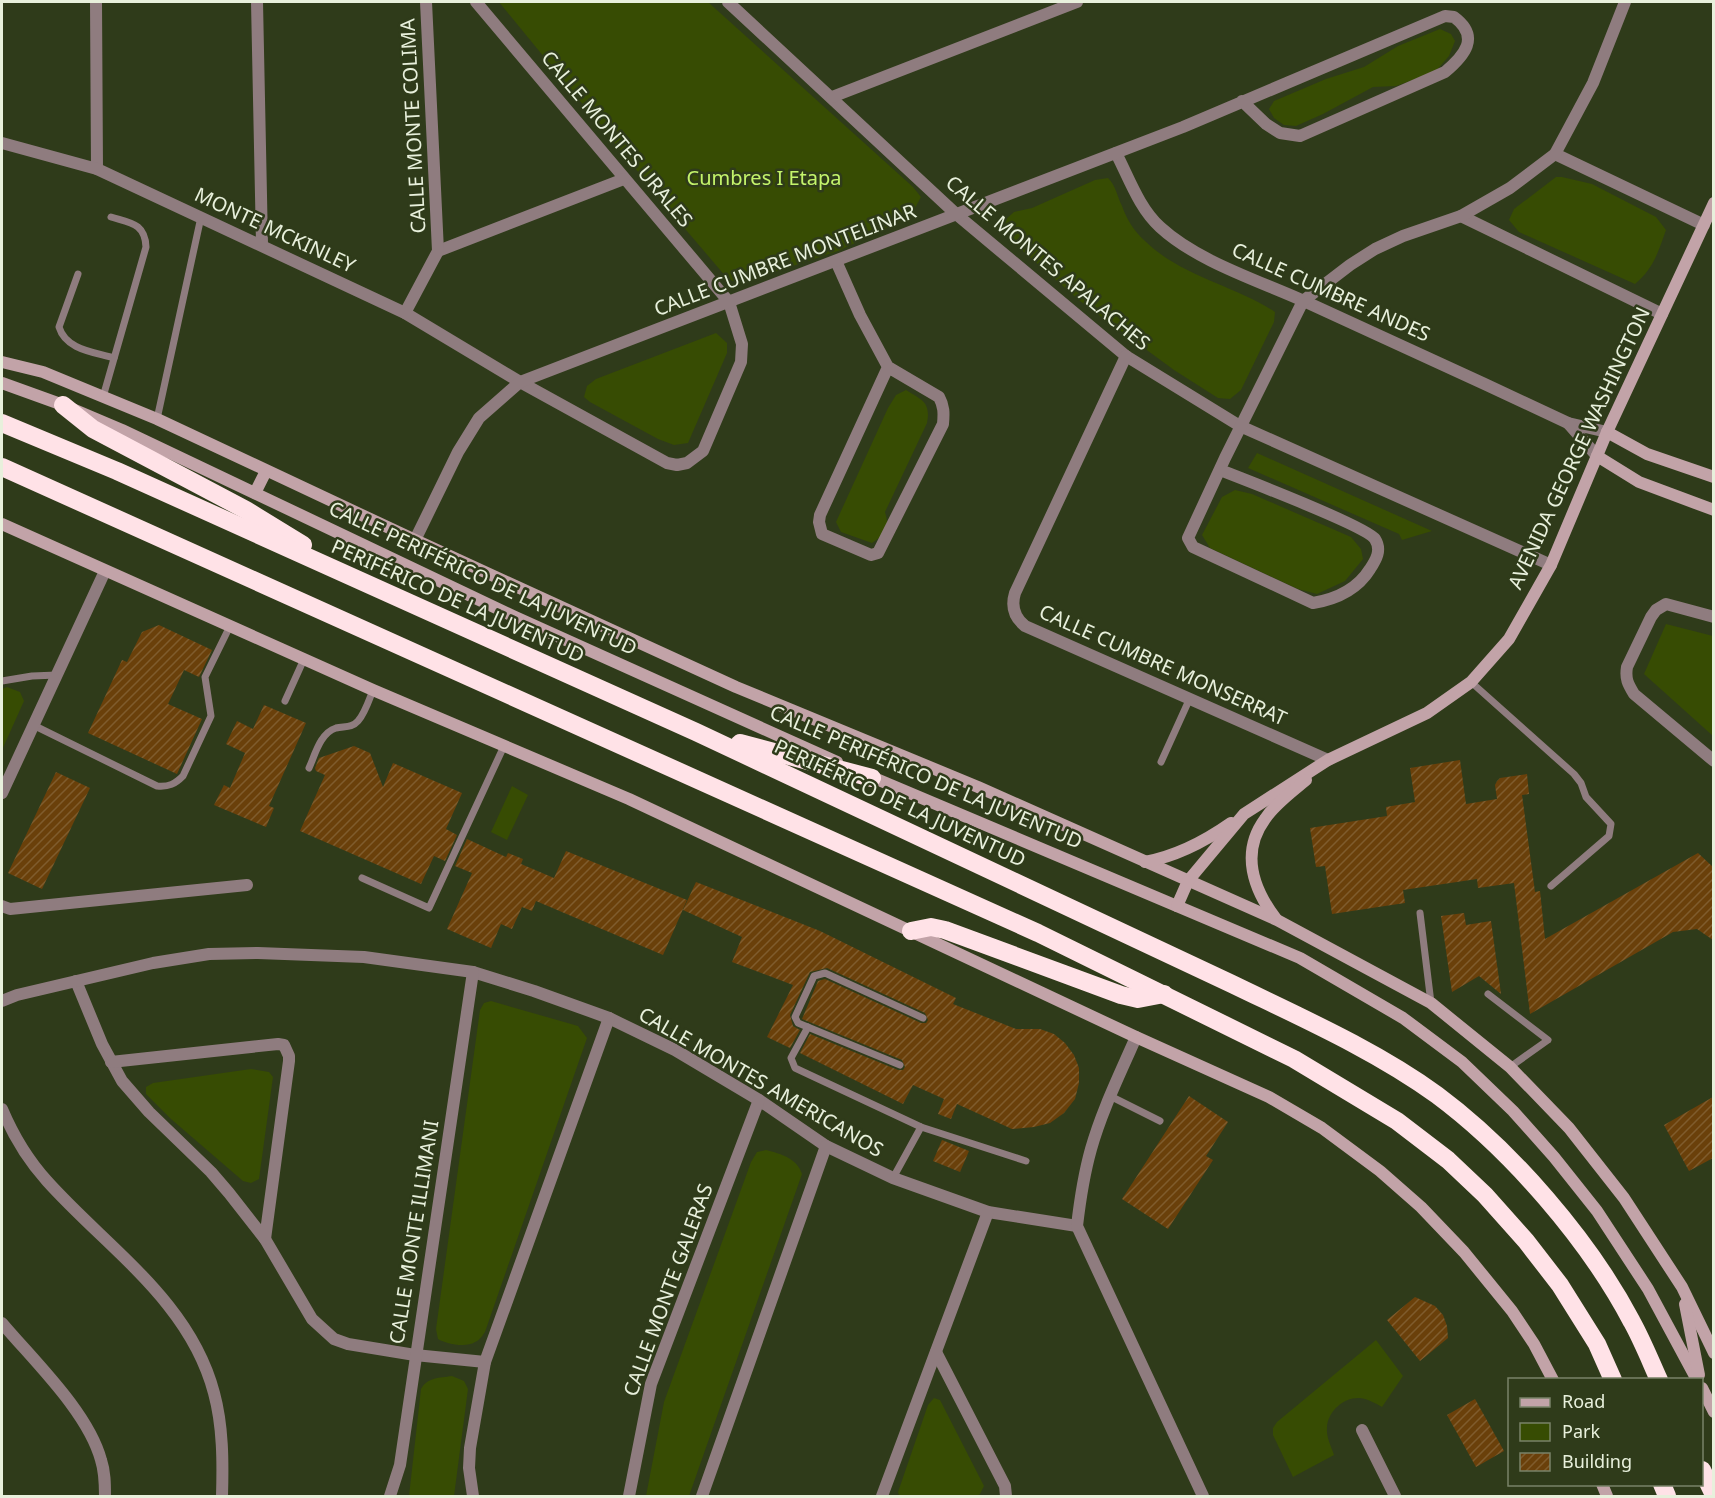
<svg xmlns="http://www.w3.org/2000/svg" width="1715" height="1498" viewBox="0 0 1715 1498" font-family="'Noto Sans',sans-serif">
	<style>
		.park { fill: #374c03 }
		.building { fill: url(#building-hatch) }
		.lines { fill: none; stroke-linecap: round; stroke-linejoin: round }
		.lane { stroke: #8f7c7f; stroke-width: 7 }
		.street { stroke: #8f7c7f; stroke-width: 12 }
		.secondary { stroke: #c2a3a8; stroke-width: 12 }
		.highway { stroke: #ffe2e7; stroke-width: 18 }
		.labels { text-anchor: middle; stroke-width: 5; stroke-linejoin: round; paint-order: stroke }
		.street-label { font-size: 20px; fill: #e8f0dc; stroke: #2f3b1a }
		.park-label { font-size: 20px; fill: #c4f46b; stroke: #2f3b1a }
	</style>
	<defs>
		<pattern id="building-hatch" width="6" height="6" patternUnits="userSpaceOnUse" patternTransform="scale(1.5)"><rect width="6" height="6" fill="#6a400a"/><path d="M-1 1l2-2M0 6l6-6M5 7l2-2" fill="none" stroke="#7f5c2d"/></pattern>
	</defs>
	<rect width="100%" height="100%" fill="#2f3b1a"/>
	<g class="park">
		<polygon points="499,2 708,2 913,187 921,197 910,217 838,251 739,284 727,278 675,217"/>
		<polygon points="1440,29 1451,34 1455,41 1449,56 1435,72 1396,86 1373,87 1323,114 1296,126 1284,125 1274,118 1269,109 1274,101 1326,79 1364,67 1398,46"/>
		<path d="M 1556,177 L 1562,177 L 1592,184 L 1656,217 L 1666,230 C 1658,253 1653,269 1635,284 L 1519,232 L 1509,220 L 1514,209 Z"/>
		<path d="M 1108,178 C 1116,186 1117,196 1122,206 C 1127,220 1134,231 1145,241 C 1182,277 1234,285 1275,312 L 1274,322 L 1241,390 L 1230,399 L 1218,398 L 1174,370 L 1080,301 L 1008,238 L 1002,231 L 1005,220 L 1014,212 L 1032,208 L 1095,180 Z"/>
		<polygon points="716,333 727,343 727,353 688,443 674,445 658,439 590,402 584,397 587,386 596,379"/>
		<path d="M 906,390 C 922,400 931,402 927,423 L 885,512 C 890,529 886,533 872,543 L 841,532 L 836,522 L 888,408 L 896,395 Z"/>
		<polygon points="1257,453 1432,531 1402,540 1399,534 1248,468"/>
		<polygon points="1235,490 1252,494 1351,537 1361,549 1363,559 1345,581 1317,594 1298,589 1210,548 1202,535 1222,497"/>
		<polygon points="1666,624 1713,636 1713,736 1644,674"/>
		<polygon points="7,687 20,692 24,701 2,750 2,689"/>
		<polygon points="512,786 528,795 507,840 491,832"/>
		<path d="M 491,1001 L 578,1026 L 587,1038 L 485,1332 C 482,1336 480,1340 475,1342 C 466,1348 446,1344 438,1339 L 436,1329 L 480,1010 L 484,1003 Z"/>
		<polygon points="251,1069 269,1072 273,1077 259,1179 251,1183 243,1181 171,1119 146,1094 146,1087 153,1083"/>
		<path d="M 766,1150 C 781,1154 797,1158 802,1174 L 689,1496 L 646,1496 L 664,1402 L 751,1162 L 757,1152 Z"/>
		<path d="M 1376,1340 L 1403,1376 L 1382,1407 C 1375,1403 1368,1399 1360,1398 C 1344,1397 1328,1411 1327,1427 C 1326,1437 1331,1446 1334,1455 L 1293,1477 L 1273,1435 L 1273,1428 L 1277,1422 Z"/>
		<path d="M 452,1376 L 464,1381 L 468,1389 L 454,1496 L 409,1496 L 421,1389 C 428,1377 439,1378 452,1376 Z"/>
		<polygon points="934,1398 940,1400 984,1486 980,1494 977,1496 899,1496 898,1492 928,1405"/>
	</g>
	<g class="building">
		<polygon points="159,625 212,650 199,677 184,670 168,704 202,719 177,774 88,733 122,660 127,662 142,632"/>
		<polygon points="264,705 306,723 269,806 274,808 266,827 214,805 224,785 230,788 245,753 226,744 237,721 253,729"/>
		<polygon points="354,746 370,753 383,787 393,763 462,793 446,829 457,835 445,861 434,856 421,884 300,831 325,775 316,771 315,768 319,758"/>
		<polygon points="1460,760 1466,804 1497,799 1495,785 1497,781 1500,778 1527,774 1529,794 1522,795 1535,892 1540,891 1545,939 1698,853 1713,867 1713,940 1697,929 1673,932 1530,1014 1514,883 1478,888 1477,879 1403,890 1405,903 1332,914 1325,866 1316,867 1310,828 1387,816 1386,807 1415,802 1410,768"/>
		<polygon points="56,772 90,788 42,889 8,873"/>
		<polygon points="467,839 506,857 508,853 523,859 521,864 554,878 566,851 687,900 663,955 536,901 532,911 522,907 512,929 501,924 491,948 447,929 472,873 455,866"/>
		<polygon points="696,882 820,931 956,998 953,1004 1016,1029 1040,1029 1054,1034 1065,1043 1074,1055 1079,1068 1079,1083 1075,1099 1064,1113 1050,1123 1034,1127 1012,1129 957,1104 951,1119 938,1114 944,1099 913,1085 903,1104 800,1053 810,1034 898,1070 903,1070 905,1067 902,1060 802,1019 818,981 825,979 921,1023 926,1023 928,1020 925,1013 827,968 810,972 790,1015 793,1026 800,1030 790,1048 767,1037 793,985 732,962 742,937 683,910"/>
		<polygon points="1464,913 1466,925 1491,921 1501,994 1479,976 1452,992 1441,916"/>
		<polygon points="1189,1096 1228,1122 1206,1156 1213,1160 1168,1229 1122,1199"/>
		<polygon points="1713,1097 1713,1158 1689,1171 1664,1125"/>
		<polygon points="942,1140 969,1151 960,1172 933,1161"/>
		<polygon points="1415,1297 1435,1306 1443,1315 1447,1326 1448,1338 1420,1361 1387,1320"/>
		<polygon points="1475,1399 1504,1451 1476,1467 1447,1415"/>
	</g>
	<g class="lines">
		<g class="lane">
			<path d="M 78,274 L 59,327 C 66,350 94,352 114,358"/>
			<path d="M 103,397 L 146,247 C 145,223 130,223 111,217"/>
			<polyline points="157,419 201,217"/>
			<polyline points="2,681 32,676 57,675"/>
			<polyline points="1471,682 1574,774 1581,783 1586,797 1611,824 1609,836 1551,886"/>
			<polyline points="285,701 304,659"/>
			<path d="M 33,725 L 157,786 C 169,787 175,784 183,776 L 211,716 L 205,677 L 230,626"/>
			<polyline points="1161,762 1190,698"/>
			<path d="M 309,768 C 315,755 320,733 336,728 C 344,726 352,728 358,721 C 365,713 369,700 373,690"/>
			<polyline points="362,878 429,908 504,746"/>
			<polyline points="1420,913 1431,1003"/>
			<polyline points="1488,994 1548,1040 1510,1067"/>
			<polyline points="808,1027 791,1058 795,1068 921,1127 1026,1161"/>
			<polyline points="900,1065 798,1023 795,1017 814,976 825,973 923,1018"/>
			<polyline points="1110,1096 1160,1121"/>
			<polyline points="893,1178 921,1127"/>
		</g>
		<g class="street">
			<polyline points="96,2 97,169"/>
			<polyline points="257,2 262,244"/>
			<polyline points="728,2 956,214 1126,356 1240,426 1551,565"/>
			<polyline points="832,97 1077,2"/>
			<polyline points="2,143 97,169 405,313 520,382 667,463 677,465 687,463 703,451 741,362 742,344 729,302 476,2"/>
			<path d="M 1116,153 C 1129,178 1139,208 1160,227 C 1198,262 1260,281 1306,302 C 1394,342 1481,382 1568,423 L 1607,432"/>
			<polyline points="1555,154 1704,225"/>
			<polyline points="1461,216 1662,314"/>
			<polyline points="438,251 624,179"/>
			<path d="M 836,261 L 860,315 L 888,367 L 820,515 L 819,522 L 822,534 L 871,555 L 878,553 L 943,424 C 944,413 944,406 939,397 L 888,367"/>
			<polyline points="405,313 438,251 426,2"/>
			<path d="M 1126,356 L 1015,593 C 1011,606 1014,617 1025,626 L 1328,760"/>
			<polyline points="1568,423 1597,456"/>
			<path d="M 1220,470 C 1243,479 1366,526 1375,539 C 1382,550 1376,560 1370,569 C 1357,590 1337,599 1313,603 L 1193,547 L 1188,538 L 1225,458 L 1303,301 L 1350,265 L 1375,249 L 1403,236 L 1461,216 L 1510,188 L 1555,154 L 1593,83 L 1625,2"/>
			<path d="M 415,540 L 458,452 L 479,418 L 520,382 L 1183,127 L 1445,16 L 1454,17 C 1481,37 1464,56 1445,72 L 1300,136 L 1280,133 L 1266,124 L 1242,101"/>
			<path d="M 1714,617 L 1666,604 L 1656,610 L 1651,617 L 1627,667 C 1625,679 1628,684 1634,694 L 1714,761"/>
			<polyline points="2,793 105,571"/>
			<polyline points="2,906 10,909 247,885"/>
			<polyline points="76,981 102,1044 122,1081 149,1112 211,1172 229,1193 265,1239 312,1319 334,1339 348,1344 415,1355 485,1362"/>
			<polyline points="2,1001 17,995 153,963 209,954 258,953 364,957 473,972 534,991 609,1018 675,1050 759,1100 826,1146 893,1178 988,1212 1077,1226"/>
			<path d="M 1136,1037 C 1120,1074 1102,1110 1091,1149 C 1084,1174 1080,1200 1077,1226 L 1203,1496"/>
			<polyline points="111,1062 278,1044 284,1045 289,1056 289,1061 265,1239"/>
			<path d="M 2,1109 C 13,1135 28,1160 47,1181 C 107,1248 190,1301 214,1393 C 223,1426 223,1462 222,1496"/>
			<path d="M 2,1323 C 34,1361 88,1412 101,1460 C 105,1472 105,1484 105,1496"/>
			<polyline points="936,1352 1005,1486 1006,1496"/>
			<polyline points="1362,1430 1395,1496"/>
			<polyline points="390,1496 400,1465 473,972"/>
			<polyline points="473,1496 469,1468 470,1448 485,1362 609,1018"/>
			<polyline points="629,1496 651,1384 759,1100"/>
			<polyline points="702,1496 826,1146"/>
			<polyline points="882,1496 988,1212"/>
		</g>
		<g class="secondary">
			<polyline points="2,362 43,372 157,419 415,540 736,687 978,787 1277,920 1431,1003 1510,1067 1569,1128 1624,1198 1682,1287 1714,1353"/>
			<polyline points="2,383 63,405 122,430 515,617 837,762"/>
			<polyline points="1607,432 1647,454 1714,477"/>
			<polyline points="1597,456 1639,482 1714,510"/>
			<polyline points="255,493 266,471"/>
			<polyline points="2,524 373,690 629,799 1136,1037 1269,1097 1322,1128 1380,1171 1421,1207 1464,1252 1512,1311 1534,1344 1553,1380"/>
			<polyline points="867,775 1300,958 1403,1018 1462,1062 1513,1111 1554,1157 1597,1211 1648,1289 1697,1380"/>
			<path d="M 1145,862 C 1177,856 1204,842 1231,823"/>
			<polyline points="1177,906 1188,881 1244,814 1328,760 1427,713 1471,682 1509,639 1551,565 1607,432 1714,203"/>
			<path d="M 1276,919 C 1254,890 1240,853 1265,819 C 1275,804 1292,792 1306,780"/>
			<polyline points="1685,1304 1699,1375"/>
			<polyline points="1702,1388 1714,1412"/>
			<polyline points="1602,1484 1607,1496"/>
		</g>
		<g class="highway">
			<polyline points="63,405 93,429 246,510 303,545"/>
			<path d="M 2,423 L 117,471 L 696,732 L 1232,984 C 1300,1017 1375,1050 1437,1095 C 1511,1150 1589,1240 1632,1322 C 1642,1340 1650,1360 1659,1380"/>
			<polyline points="2,467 1038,933 1294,1059 1397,1121 1448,1160 1485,1195 1526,1241 1560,1285 1597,1344 1613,1380"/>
			<polyline points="740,743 872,778"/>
			<polyline points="911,931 931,927 945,930 1121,995 1138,999 1164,994"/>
			<polyline points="1702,1470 1714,1495"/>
			<polyline points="1662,1484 1667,1496"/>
		</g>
	</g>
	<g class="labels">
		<g class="street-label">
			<text transform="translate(413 126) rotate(-93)" y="7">CALLE MONTE COLIMA</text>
			<text transform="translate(617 139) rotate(50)" y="7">CALLE MONTES URALES</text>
			<text transform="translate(275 230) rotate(25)" y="7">MONTE MCKINLEY</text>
			<text transform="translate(785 260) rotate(-21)" y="7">CALLE CUMBRE MONTELINAR</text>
			<text transform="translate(1048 263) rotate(40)" y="7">CALLE MONTES APALACHES</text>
			<text transform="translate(1331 292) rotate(24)" y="7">CALLE CUMBRE ANDES</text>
			<text transform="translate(1579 448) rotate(-65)" y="7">AVENIDA GEORGE WASHINGTON</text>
			<text transform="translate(483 578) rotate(25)" y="7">CALLE PERIFÉRICO DE LA JUVENTUD</text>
			<text transform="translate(458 601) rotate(24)" y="7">PERIFÉRICO DE LA JUVENTUD</text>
			<text transform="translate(1163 665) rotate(24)" y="7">CALLE CUMBRE MONSERRAT</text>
			<text transform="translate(926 777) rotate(23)" y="7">CALLE PERIFÉRICO DE LA JUVENTUD</text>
			<text transform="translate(900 803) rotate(25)" y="7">PERIFÉRICO DE LA JUVENTUD</text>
			<text transform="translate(761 1082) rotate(30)" y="7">CALLE MONTES AMERICANOS</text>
			<text transform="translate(414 1232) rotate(-81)" y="7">CALLE MONTE ILLIMANI</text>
			<text transform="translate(668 1290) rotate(-70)" y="7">CALLE MONTE GALERAS</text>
		</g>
		<g class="park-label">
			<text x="764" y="185">Cumbres I Etapa</text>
		</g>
	</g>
	<rect width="1715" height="1498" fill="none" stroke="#e8f0dc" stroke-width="6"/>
	<rect x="1508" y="1378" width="195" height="108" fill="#2f3b1a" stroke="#798368" stroke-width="1.5"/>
	<rect x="1520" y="1398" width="30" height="9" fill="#c2a3a8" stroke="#798368" stroke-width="1.5"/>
	<text x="1562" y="1408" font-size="18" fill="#e8f0dc">Road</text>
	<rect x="1520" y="1423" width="30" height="18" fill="#374c03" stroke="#798368" stroke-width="1.5"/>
	<text x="1562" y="1438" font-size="18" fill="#e8f0dc">Park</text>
	<rect x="1520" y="1453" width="30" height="18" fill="url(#building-hatch)" stroke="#798368" stroke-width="1.5"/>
	<text x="1562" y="1468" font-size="18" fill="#e8f0dc">Building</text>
</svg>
